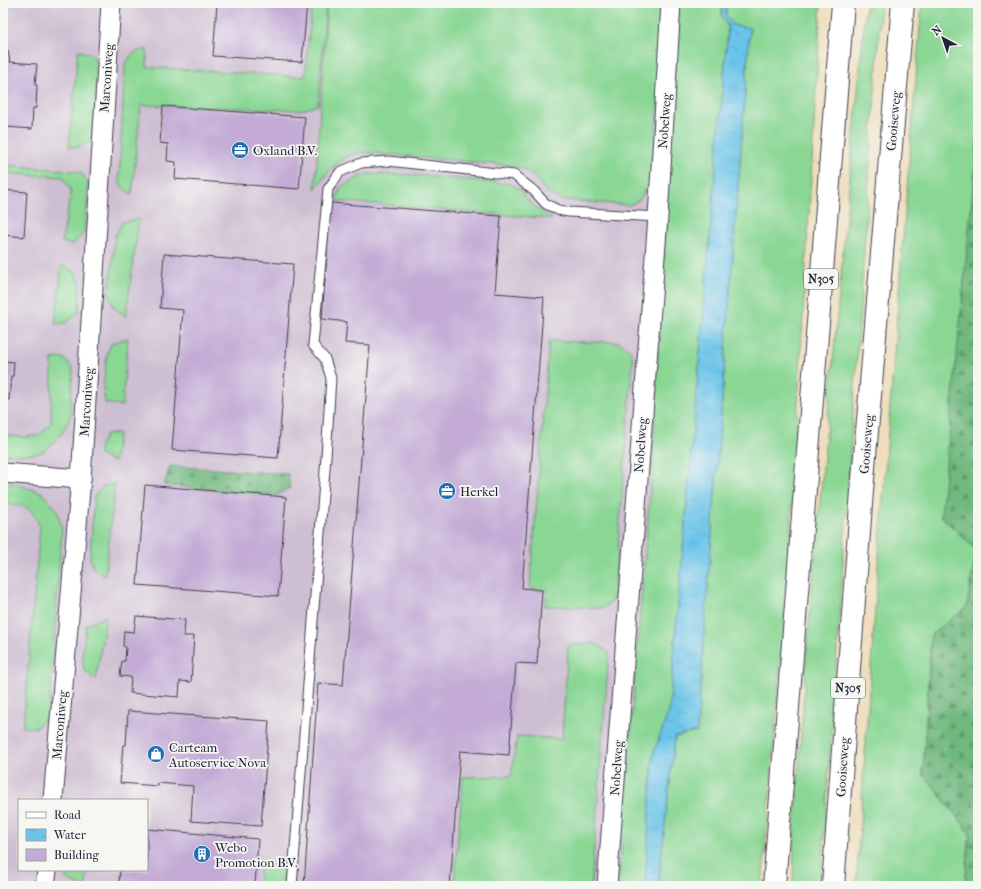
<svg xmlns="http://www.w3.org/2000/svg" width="981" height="889" viewBox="0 0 981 889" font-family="'IM FELL French Canon',serif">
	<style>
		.industrial { fill: #cebed2; fill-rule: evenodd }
		.grass { fill: #8ad794; stroke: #567c68 }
		.forest { fill: url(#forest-firs); stroke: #486d5c }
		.water { fill: url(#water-ripples); stroke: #467392 }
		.building { fill: #c3abd5 }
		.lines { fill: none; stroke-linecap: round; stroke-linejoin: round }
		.service-casing { stroke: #413e4e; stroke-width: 11 }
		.minor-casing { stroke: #413e4e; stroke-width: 21 }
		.trunk-casing { stroke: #413e4e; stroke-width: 24 }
		.service { stroke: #fff; stroke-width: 9 }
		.minor { stroke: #fff; stroke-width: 19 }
		.trunk { stroke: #fff; stroke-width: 22 }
		.labels { text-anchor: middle; stroke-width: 3.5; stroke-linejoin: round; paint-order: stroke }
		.shield { fill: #f6f6f2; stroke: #626272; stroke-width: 1 }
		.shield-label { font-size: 12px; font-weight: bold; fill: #22223b }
		.street-label { font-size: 13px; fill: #22223b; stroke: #f6f6f2 }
		.poi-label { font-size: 13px; fill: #22223b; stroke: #f6f6f2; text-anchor: start }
	</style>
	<defs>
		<pattern id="forest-firs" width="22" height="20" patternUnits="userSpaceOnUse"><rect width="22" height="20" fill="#6fb87e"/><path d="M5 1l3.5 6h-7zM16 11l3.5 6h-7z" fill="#5b9568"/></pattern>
		<pattern id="water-ripples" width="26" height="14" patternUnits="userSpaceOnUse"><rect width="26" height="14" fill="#6bc4e9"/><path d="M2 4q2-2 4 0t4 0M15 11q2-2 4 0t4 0" fill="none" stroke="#5ca8c9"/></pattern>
	</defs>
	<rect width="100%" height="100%" fill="#f6f6f2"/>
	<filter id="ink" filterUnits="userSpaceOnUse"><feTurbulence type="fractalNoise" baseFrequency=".025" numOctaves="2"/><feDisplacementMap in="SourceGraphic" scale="8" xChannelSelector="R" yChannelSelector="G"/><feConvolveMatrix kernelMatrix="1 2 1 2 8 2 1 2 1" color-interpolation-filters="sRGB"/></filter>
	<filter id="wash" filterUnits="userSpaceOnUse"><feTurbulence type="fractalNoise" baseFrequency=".012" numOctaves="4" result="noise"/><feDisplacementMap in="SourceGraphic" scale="16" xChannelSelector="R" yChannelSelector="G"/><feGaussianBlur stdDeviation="0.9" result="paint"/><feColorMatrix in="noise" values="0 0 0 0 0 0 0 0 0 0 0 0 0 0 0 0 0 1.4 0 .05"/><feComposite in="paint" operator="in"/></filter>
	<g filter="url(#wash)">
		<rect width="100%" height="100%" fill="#edb"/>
		<path class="industrial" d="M 3,3 L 742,3 L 665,886 L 3,886 ZM 19,800 L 147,800 L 147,870 L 19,870 Z"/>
		<g class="grass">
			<polygon points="312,3 326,3 318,105 302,110 141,105 132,195 122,187 119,180 125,64 133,53 147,49 147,67 305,77"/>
			<path d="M 327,3 L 666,3 L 652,186 L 646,186 C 642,198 641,200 629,205 L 561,200 L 551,195 L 545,190 L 534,177 L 522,168 L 505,165 L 361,152 L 345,158 L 329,171 L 315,189 Z"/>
			<polygon points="677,3 722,3 722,16 728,27 669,711 653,755 645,886 618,886 652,467"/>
			<polygon points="726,3 821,3 788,577 762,886 658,886 675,737 697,731 750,29 732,25 726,15"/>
			<polygon points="866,3 881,3 821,886 793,886 794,835 809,620"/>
			<path d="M 922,3 L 978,3 L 978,138 L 942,516 L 976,550 L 967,607 L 931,635 L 923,774 L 970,833 L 965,886 L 856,886 C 875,591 898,297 922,3 Z"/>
			<polygon points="78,50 92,55 99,66 92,141 80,147 69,147"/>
			<polygon points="3,165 63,170 80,172 89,183 84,233 72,245 62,242 71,191 63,177 3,173"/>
			<polygon points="365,174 415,175 510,184 520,189 528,201 540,211 553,219 335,201 341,187"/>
			<polygon points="139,219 126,316 113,307 109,294 115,236 122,222"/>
			<polygon points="62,265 74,271 80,282 79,312 66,323 55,324"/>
			<polygon points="128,338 122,406 105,403 103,389 107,352 112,343"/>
			<polygon points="549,341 592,342 619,342 630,350 633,360 614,595 611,603 602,608 545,606 547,591 530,588"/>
			<polygon points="64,358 73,369 70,418 62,433 52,444 41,453 23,455 3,454 3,435 25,437 40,435 51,423 52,359"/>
			<polygon points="119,433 114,462 99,455 100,445 106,435"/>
			<path d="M 3,483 L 11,483 L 41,492 L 57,510 L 62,528 L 49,714 L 36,728 L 23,727 L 40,527 C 30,504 27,506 3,504 Z"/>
			<polygon points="115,484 105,576 94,569 90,558 94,497 103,486"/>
			<polygon points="106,616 96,680 84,670 82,657 86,625"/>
			<polygon points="595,643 609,653 591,886 454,886 463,777 511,776 517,736 562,739 568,645"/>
			<polygon points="260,866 284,868 281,886 258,886"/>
			<polygon points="65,870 87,870 86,886 79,886 67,879"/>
		</g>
		<g class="forest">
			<polygon points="978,138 978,765 974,772 978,777 978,886 965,886 970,833 923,774 931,635 967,607 976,550 941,516"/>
			<polygon points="170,466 288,474 290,488 274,497 164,485"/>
		</g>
		<polygon class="water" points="722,3 726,3 726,15 732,25 750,28 697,732 675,737 658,886 645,886 653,755 669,711 728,27 722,16"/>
		<g id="blocks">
			<g class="building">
				<polygon points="217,3 307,3 302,62 213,56"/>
				<polygon points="8,50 10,62 37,64 35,85 37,85 36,108 33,108 32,129 6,127 3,133 3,51"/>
				<polygon points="163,106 305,117 299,189 175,179 176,162 167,161 168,144 160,143"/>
				<polygon points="3,190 27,192 24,237 3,235"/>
				<polygon points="331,203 501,216 495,293 544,297 522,588 542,590 537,664 516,663 509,755 460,751 450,886 304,886 318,683 343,685 370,345 345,343 347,322 322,319"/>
				<polygon points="164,254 293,264 278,458 172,450 183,310 160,308"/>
				<polygon points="3,361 14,362 13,376 11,376 9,400 3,399"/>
				<polygon points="145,485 286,497 278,596 137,585"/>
				<polygon points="136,616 185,620 184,636 194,636 191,682 180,681 179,697 130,693 131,677 120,676 122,661 125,661 126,647 123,646 124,631 134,632"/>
				<polygon points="128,711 269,721 261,826 191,821 193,786 158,783 158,786 120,783 123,745 126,745"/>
				<polygon points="148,829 258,839 255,886 119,886 120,870 147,870 147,831 148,831"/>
			</g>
		</g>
	</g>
	<g filter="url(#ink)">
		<use href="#blocks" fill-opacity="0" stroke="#413e4e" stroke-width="1"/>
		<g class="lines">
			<defs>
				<polyline id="service" points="292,886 326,457 331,378 325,359 313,345 328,189 340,172 361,163 388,161 514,175 534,191 546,204 558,210 569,212 658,217"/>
				<g id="minor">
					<polyline points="3,473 81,479"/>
					<polyline points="53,800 81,479 111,3"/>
					<polyline points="45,886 47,870"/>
					<polyline points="607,886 658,217 671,3"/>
				</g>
				<g id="trunk">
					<polyline points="774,886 843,3"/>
					<polyline points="833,886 862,491 903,3"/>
				</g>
			</defs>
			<use href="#service" class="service-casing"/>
			<use href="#minor" class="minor-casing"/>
			<use href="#trunk" class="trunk-casing"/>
			<use href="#service" class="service"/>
			<use href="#minor" class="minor"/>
			<use href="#trunk" class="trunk"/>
		</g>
	</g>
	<defs>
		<symbol id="office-disc" viewBox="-11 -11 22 22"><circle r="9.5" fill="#1f6fb2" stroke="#f6f6f2"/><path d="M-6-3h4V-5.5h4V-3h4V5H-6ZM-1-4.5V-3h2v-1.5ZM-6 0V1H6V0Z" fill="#fff"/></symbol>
		<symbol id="shop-disc" viewBox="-11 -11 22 22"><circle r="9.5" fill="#1f6fb2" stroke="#f6f6f2"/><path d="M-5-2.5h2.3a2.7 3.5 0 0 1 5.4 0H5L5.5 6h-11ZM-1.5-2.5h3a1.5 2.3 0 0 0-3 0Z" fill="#fff"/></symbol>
		<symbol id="building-disc" viewBox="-11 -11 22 22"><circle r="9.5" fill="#1f6fb2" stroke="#f6f6f2"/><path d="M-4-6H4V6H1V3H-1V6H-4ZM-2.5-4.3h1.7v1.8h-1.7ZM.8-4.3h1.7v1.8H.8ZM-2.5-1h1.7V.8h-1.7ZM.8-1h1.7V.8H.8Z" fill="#fff"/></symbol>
	</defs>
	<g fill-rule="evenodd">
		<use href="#office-disc" x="230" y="140" width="20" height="20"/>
		<use href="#office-disc" x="437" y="481" width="20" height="20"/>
		<use href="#shop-disc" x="146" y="744" width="20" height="20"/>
		<use href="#building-disc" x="192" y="844" width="20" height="20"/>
	</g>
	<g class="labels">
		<g class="shield">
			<rect x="804" y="269" width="34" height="20" rx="3"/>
			<rect x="831" y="678" width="34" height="20" rx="3"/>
		</g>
		<g class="shield-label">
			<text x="821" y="283">N305</text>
			<text x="848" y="692">N305</text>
		</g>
		<g class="street-label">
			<text transform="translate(106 78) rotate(-86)" y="5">Marconiweg</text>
			<text transform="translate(664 121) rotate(-86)" y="5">Nobelweg</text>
			<text transform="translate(893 121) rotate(-85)" y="5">Gooiseweg</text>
			<text transform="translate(86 402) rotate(-86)" y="5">Marconiweg</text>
			<text transform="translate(866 444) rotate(-85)" y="5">Gooiseweg</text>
			<text transform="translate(640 445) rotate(-86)" y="5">Nobelweg</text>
			<text transform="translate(59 725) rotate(-85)" y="5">Marconiweg</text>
			<text transform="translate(842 767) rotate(-86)" y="5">Gooiseweg</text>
			<text transform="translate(616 768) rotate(-86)" y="5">Nobelweg</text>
		</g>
		<g class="poi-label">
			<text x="253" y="155">Oxland B.V.</text>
			<text x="460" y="496">Herkel</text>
			<text x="169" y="752">Carteam<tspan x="169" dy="15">Autoservice Nova</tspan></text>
			<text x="215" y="852">Webo<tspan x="215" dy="15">Promotion B.V.</tspan></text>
		</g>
	</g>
	<rect width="981" height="889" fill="none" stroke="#f6f6f2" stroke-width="16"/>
	<rect x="18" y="799" width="130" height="72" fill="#f6f6f2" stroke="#a1a1a9"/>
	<rect x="26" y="812" width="20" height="6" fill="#ffffff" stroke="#a1a1a9"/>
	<text x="54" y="819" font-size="12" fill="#22223b">Road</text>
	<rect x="26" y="829" width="20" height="12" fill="url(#water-ripples)" stroke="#a1a1a9"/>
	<text x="54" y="839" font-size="12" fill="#22223b">Water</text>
	<rect x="26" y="849" width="20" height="12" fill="#c3abd5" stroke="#a1a1a9"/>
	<text x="54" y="859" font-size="12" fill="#22223b">Building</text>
	<g transform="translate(943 38) rotate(320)" stroke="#f6f6f2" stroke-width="3" paint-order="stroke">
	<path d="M0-3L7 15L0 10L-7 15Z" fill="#22223b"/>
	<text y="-6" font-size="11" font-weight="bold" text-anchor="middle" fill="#22223b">N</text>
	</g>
</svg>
